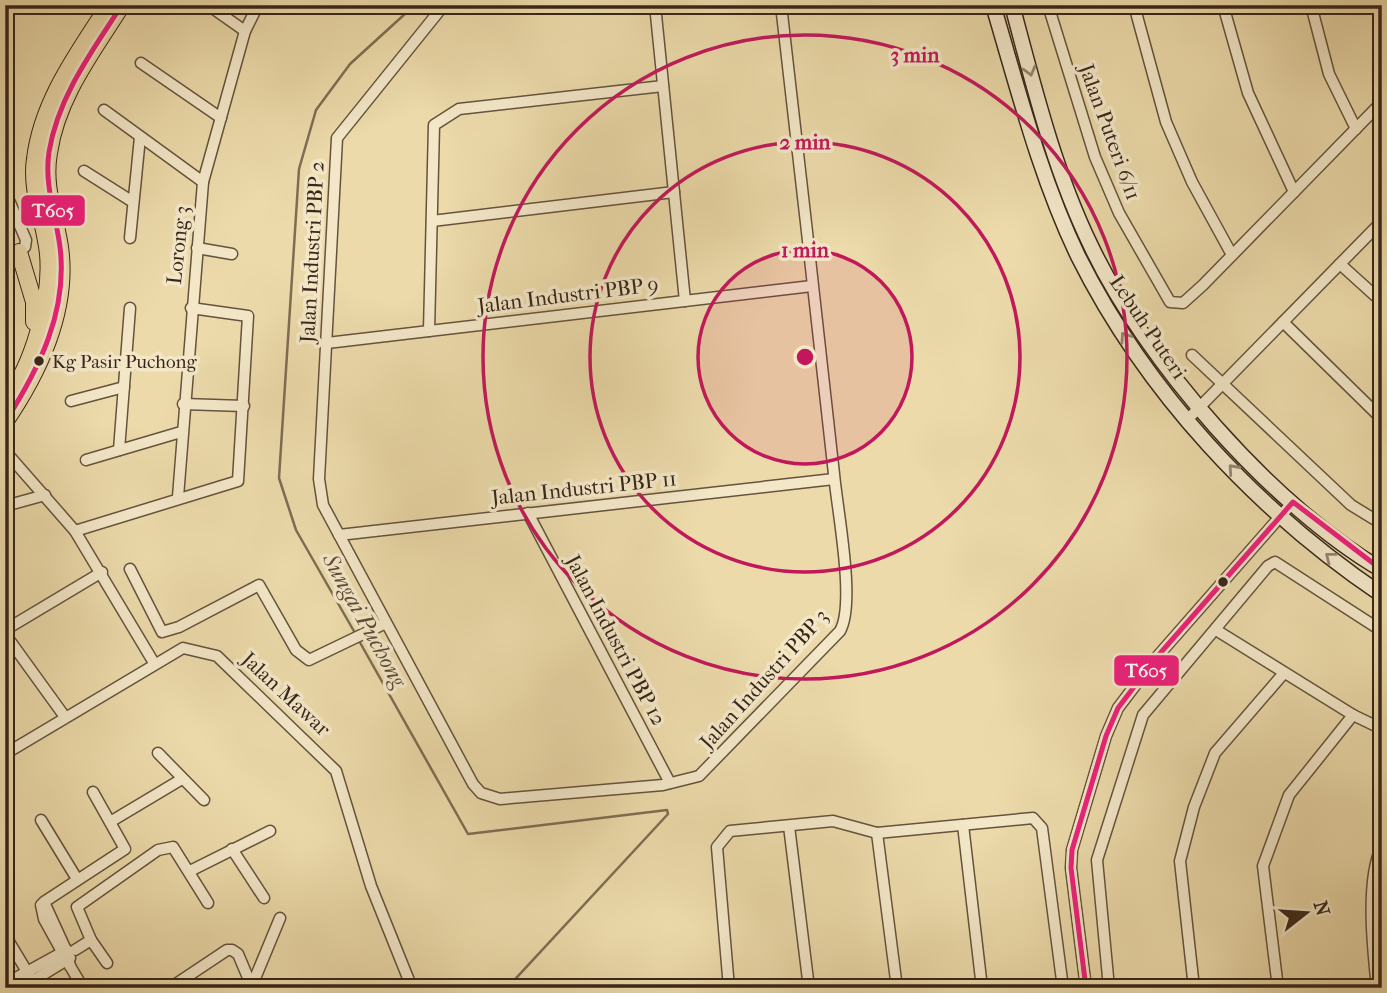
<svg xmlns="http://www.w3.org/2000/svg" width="1387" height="993" viewBox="0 0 1387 993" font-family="'IM FELL French Canon',serif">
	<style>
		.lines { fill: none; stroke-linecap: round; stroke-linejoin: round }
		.stream { stroke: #7e6d53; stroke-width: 2.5 }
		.minor-casing { stroke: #64533d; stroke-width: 13 }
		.secondary-casing { stroke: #372619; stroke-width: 17 }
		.primary-casing { stroke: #372619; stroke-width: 18 }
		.minor { stroke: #f3e7c8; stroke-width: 10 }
		.secondary { stroke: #f3e7c8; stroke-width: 14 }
		.primary { stroke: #ecdaaa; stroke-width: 16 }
		.bus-1-casing { stroke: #f3e7c8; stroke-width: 10 }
		.bus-1 { stroke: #ed207b; stroke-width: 5 }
		.oneway { stroke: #958670 }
		.ring { fill: none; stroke: #c2185b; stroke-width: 3.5 }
		.bus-dot { fill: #372619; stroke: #f3e7c8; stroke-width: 2.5 }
		.labels { text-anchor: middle; stroke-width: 7; stroke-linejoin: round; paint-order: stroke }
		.bus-label { font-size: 19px; fill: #372619; stroke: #f3e7c8; text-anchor: start }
		.street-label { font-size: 21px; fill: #372619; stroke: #f3e7c8 }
		.water-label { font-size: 23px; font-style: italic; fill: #5b4a36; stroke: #f3e7c8 }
		.centre { fill: #c2185b; stroke: #f3e7c8; stroke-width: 3.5 }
		.ring-label { font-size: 21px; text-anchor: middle; font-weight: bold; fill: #c2185b; stroke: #f3e7c8; stroke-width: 7; stroke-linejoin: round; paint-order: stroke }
		.line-badge { stroke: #f3e7c8; stroke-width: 2.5 }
		.badge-label { font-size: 19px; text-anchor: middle; font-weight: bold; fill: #fff }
	</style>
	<rect width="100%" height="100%" fill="#ecdaaa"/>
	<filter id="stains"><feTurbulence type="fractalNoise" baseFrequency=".00286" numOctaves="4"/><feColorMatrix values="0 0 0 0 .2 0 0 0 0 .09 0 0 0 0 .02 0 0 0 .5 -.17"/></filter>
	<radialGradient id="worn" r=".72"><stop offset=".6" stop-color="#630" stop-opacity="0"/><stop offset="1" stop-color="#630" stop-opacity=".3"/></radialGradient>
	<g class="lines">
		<g class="stream">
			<polyline points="355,633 296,530 279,478 299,169 316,110 350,64 406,13 410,5"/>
			<polyline points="358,639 468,834 667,810 668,814 507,988"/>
		</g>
		<defs>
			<g id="minor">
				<polyline points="208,5 245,31"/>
				<path d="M 444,5 L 337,138 L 319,479 L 323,505 L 473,784 L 481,793 L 500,799 L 663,785 L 699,776 L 840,631 C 856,603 837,509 834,474 C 817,318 799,161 781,5"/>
				<polyline points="655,5 685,301"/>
				<polyline points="1048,5 1095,157 1119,213 1170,302 1183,303 1203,285 1382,102"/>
				<polyline points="1134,5 1166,122 1192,182 1232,255"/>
				<polyline points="1223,5 1248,93 1294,192"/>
				<polyline points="1311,5 1329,74 1356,129"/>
				<polyline points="141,63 221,118"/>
				<polyline points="104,110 203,182"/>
				<polyline points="84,171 133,202"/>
				<polyline points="5,191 26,240 25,247 19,252 5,250"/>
				<polyline points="432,221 674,192"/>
				<polyline points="130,238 140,137"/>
				<polyline points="197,248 232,254"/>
				<polyline points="1340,264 1382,302"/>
				<polyline points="1283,322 1382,419"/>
				<polyline points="429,331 434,125 459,109 663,86"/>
				<polyline points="327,343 812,286"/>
				<polyline points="1192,355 1351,505 1382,524"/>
				<polyline points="71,401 124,387"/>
				<polyline points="183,404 244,406"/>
				<polyline points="1187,420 1382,221"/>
				<polyline points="119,450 130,308"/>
				<polyline points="5,451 75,531 154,663"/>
				<polyline points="86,460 181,432"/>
				<polyline points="178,497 203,182 245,31 258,5"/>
				<polyline points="5,506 45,495"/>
				<polyline points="528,513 670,783"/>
				<polyline points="75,531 238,481 248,316 191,308"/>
				<polyline points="339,535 834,479"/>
				<polyline points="130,569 162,632 179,627 259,585 296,650 309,660 386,623"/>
				<polyline points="5,630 102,572"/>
				<polyline points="1216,630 1353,715 1382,729"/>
				<polyline points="5,634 65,717"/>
				<polyline points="158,753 204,800"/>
				<polyline points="5,754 183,648 217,656 336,771 371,886 412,988"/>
				<polyline points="41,820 77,879"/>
				<polyline points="110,822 182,779"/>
				<polyline points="963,825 982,988"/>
				<polyline points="789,826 809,988"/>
				<polyline points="877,833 897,988"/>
				<polyline points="232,849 264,898"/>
				<polyline points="190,871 270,831"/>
				<polyline points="44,902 66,950 70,966 44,919 41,905 44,902 125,849 93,792"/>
				<polyline points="5,935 29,975"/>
				<polyline points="75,950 91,940"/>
				<polyline points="107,963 91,940 77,907 158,850 173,847 208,903"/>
				<polyline points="70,966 83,988"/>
				<polyline points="5,984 67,950"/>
				<polyline points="21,988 70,958"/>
				<polyline points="170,988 227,950 232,950 238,954 252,987"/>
				<polyline points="251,988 280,918"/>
				<polyline points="729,988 717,847 730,831 833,821 877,833 1033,818 1042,828 1063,988"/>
				<polyline points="1086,988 1071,868 1072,850 1106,736 1118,708 1156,658 1293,502"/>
				<polyline points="1109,988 1097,860 1143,715 1268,566 1275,562 1382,631"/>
				<polyline points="1194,988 1180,861 1194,807 1215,753 1284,673"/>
				<polyline points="1278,988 1263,866 1289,795 1353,715"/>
				<path d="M 1377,988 C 1373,950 1365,880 1382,846"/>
			</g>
			<g id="secondary">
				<path d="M 993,5 C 1018,89 1040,177 1078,256 C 1146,392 1256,510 1382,595"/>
				<path d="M 1012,5 C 1034,87 1054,170 1091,246 C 1145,360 1272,506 1382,570"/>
			</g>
			<g id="primary">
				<polyline points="19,252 34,302 34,322"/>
				<path d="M 5,401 C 33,367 52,298 48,254 C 45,222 30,191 35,159 C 42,101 78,53 109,5"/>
				<path d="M 5,422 C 39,372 69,310 60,247 C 55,214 43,186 49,153 C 57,97 93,51 122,5"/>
			</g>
		</defs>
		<use href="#minor" class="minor-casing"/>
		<use href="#secondary" class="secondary-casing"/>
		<use href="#primary" class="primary-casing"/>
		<use href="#minor" class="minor"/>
		<use href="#secondary" class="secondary"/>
		<use href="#primary" class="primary"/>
		<defs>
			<g id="bus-1">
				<path d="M 5,422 C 39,369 68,311 60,247 C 56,215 44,185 49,152 C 58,97 92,51 122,5"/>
				<polyline points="1086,988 1071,868 1072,850 1106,736 1118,708 1156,658 1293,502 1382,570"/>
			</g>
		</defs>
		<use href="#bus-1" class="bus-1-casing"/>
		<use href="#bus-1" class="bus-1"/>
	</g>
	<defs><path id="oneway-chevron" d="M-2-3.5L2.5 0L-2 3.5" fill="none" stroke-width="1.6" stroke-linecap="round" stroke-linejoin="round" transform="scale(1.75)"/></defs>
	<g class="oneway">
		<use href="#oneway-chevron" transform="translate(1030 71) rotate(75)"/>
		<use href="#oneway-chevron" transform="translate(1125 337) rotate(-124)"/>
		<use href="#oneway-chevron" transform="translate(1233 469) rotate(-132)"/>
		<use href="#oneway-chevron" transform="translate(1330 557) rotate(-142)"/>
	</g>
	<circle cx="805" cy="357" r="107" fill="#c2185b" fill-opacity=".12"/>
	<g class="ring">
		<circle cx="805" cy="357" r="107"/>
		<circle cx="805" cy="357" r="215"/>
		<circle cx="805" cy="357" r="322"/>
	</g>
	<g class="bus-dot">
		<circle cx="39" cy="361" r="6"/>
		<circle cx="1223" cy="582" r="6"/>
	</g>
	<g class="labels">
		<g class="bus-label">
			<text x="52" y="368">Kg Pasir Puchong</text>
		</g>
		<g class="street-label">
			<text transform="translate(1110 132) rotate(70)" y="7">Jalan Puteri 6/11</text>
			<text transform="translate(178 245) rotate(-84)" y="7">Lorong 3</text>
			<text transform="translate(312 252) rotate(-87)" y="7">Jalan Industri PBP 2</text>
			<text transform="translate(568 295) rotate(-7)" y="7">Jalan Industri PBP 9</text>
			<text transform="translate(1148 327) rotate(56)" y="7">Lebuh Puteri</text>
			<text transform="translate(584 488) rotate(-6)" y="7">Jalan Industri PBP 11</text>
			<text transform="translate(616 640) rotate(62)" y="7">Jalan Industri PBP 12</text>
			<text transform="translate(764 679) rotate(-48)" y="7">Jalan Industri PBP 3</text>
			<text transform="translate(286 694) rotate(43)" y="7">Jalan Mawar</text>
		</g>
		<g class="water-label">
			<text transform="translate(365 620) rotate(61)" y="8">Sungai Puchong</text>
		</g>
	</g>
	<circle cx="805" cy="357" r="10" class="centre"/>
	<g class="ring-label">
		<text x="915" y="62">3 min</text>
		<text x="805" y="149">2 min</text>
		<text x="805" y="257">1 min</text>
	</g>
	<g class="line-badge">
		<rect x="20" y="194" width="66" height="33" rx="7" fill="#ed207b"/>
		<rect x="1113" y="654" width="67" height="33" rx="7" fill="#ed207b"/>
	</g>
	<g class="badge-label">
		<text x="53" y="217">T605</text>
		<text x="1146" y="677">T605</text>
	</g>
	<rect width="1387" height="993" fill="none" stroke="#ecdaaa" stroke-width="28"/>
	<rect x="7" y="7" width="1373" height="979" fill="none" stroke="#372619" stroke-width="3.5"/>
	<rect x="14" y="14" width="1359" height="965" fill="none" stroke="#372619" stroke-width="2"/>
	<g transform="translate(1306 913) rotate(73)" stroke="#f3e7c8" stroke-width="5" paint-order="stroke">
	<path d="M0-5L12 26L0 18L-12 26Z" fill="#372619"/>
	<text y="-10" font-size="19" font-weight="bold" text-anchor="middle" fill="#372619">N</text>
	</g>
	<rect width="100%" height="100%" filter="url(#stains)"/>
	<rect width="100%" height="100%" fill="url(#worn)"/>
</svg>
